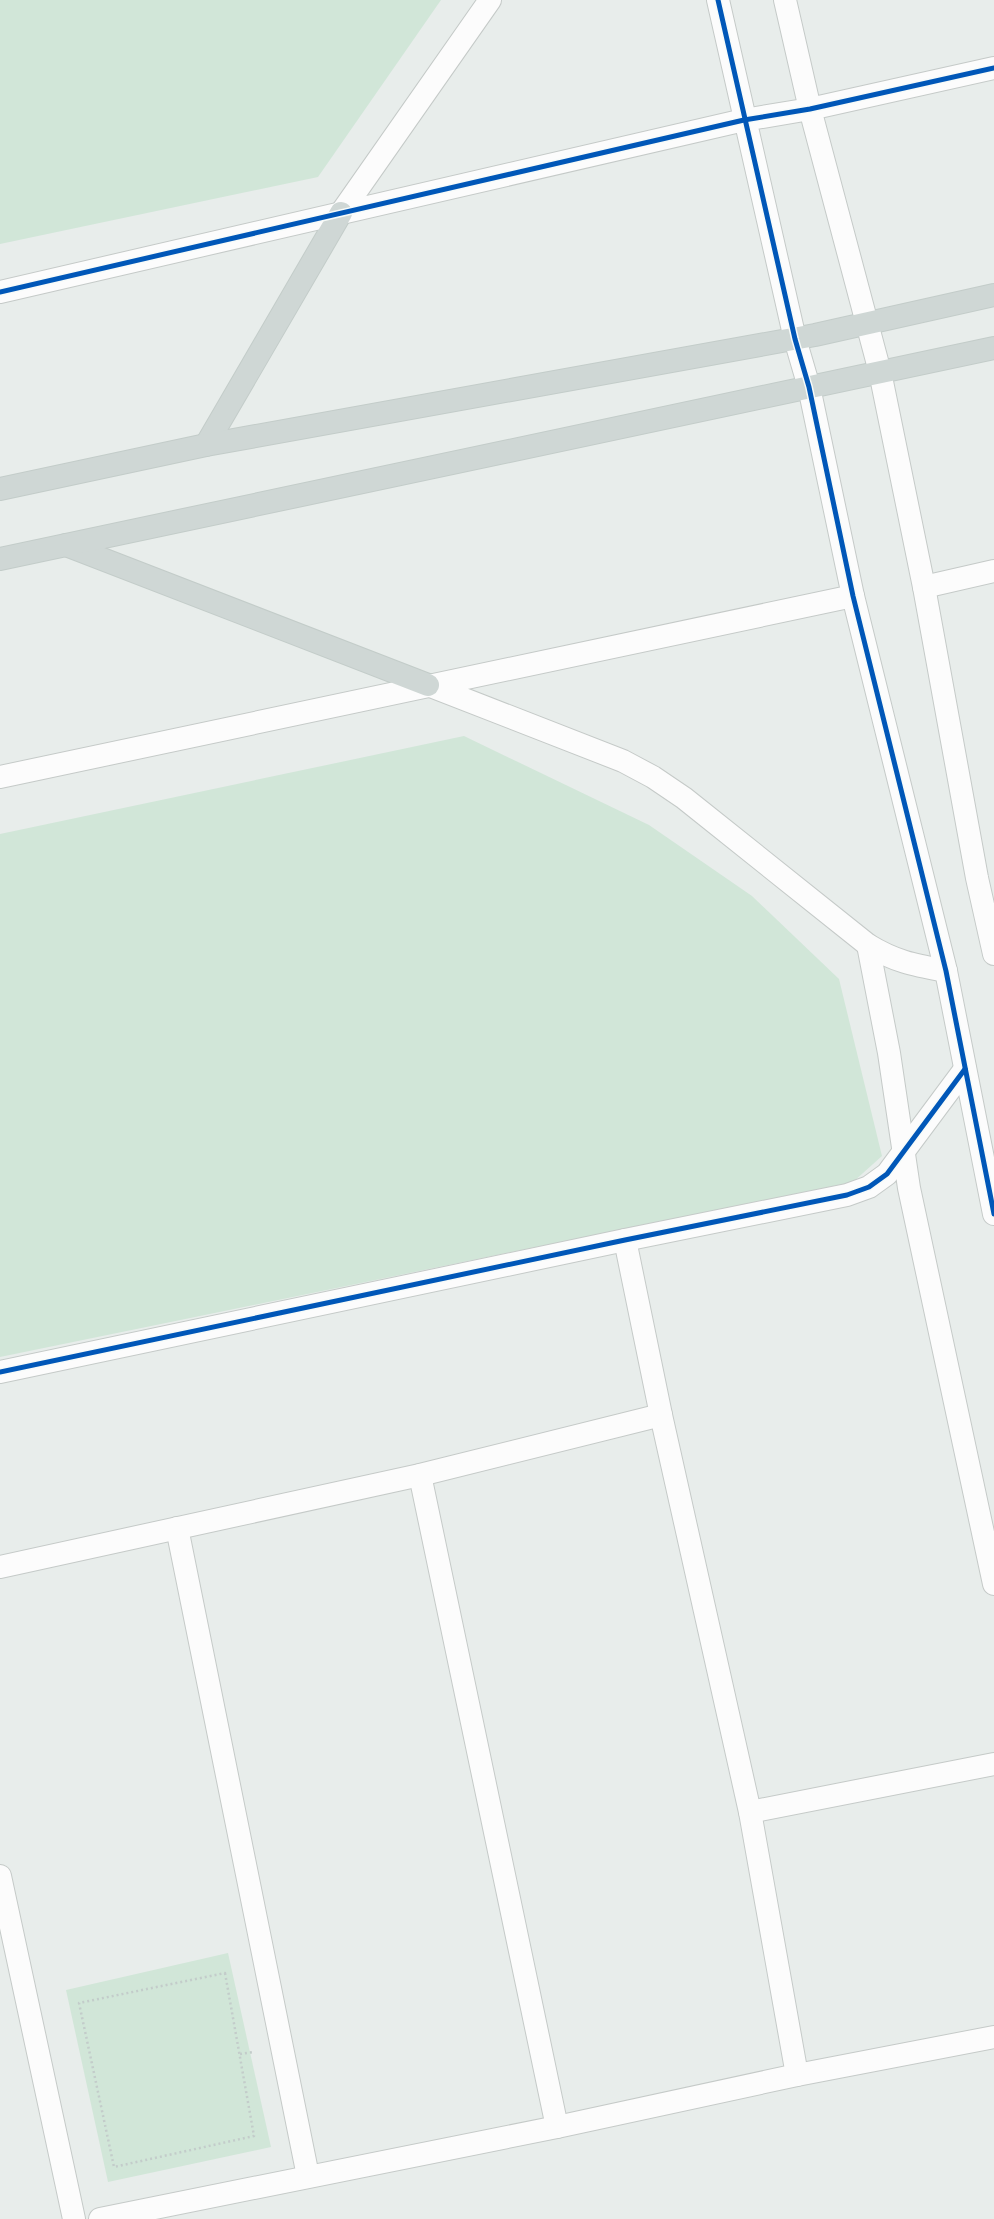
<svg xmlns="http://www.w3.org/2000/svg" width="994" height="2219" viewBox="0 0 994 2219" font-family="Arial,sans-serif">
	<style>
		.green { fill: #d1e6d8 }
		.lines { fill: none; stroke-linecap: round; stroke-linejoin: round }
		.street-casing { stroke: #c5cac8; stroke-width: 24 }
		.primary-casing { stroke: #c3ccc9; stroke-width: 24 }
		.path { stroke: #c3ccca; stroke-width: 2.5; stroke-dasharray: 2 3; stroke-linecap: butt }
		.street { stroke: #fcfcfc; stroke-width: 22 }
		.primary { stroke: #cfd7d5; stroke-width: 22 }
		.cycleway-casing { stroke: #f7fbf9; stroke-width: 8 }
		.cycleway { stroke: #0057b8; stroke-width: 5 }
	</style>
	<rect width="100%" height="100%" fill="#e8edeb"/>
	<g class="green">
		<polygon points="0,0 441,0 318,177 0,244"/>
		<polygon points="464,736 649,825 752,896 839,979 882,1156 853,1182 0,1357 0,834"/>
		<polygon points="228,1953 271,2147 108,2182 66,1990"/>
	</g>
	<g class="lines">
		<defs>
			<g id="street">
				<polyline points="718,0 795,339 809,387 853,596 946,971 994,1214"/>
				<polyline points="785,0 810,109 880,372 924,587 977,878 994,954"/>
				<polyline points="341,213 490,0"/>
				<polyline points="0,292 744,120 810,109 994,68"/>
				<polyline points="924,587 994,571"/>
				<path d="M 428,685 L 623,761 L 653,777 L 684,798 L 868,945 C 896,962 914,965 946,971"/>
				<polyline points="0,777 853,596"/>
				<polyline points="868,945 889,1053 909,1188 994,1584"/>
				<polyline points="625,1240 661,1415 750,1812 797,2075"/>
				<polyline points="0,1372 625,1240 847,1195 869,1187 887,1174 965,1069"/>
				<polyline points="420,1475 557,2127"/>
				<polyline points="177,1528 308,2176"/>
				<polyline points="0,1567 420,1475 661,1415"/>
				<polyline points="750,1812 994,1764"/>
				<polyline points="0,1876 74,2219"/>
				<polyline points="100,2219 557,2127 797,2075 994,2037"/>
			</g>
			<g id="primary">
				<polyline points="206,445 341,213"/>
				<polyline points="0,489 206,445 815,335 994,295"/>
				<polyline points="66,545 428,685"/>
				<polyline points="0,559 994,348"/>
			</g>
		</defs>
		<use href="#street" class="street-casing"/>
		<use href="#primary" class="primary-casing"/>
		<g class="path">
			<polygon points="225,1973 254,2136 114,2167 79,2003"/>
			<polyline points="240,2054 253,2052"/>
		</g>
		<use href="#street" class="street"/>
		<use href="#primary" class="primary"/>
		<defs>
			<g id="cycleway">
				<polyline points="718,0 795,339 809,387 853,596 946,971 994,1214"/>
				<polyline points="0,292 744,120 810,109 994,68"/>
				<polyline points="0,1372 625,1240 847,1195 869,1187 887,1174 965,1069"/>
			</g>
		</defs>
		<use href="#cycleway" class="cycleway-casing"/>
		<use href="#cycleway" class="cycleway"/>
	</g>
</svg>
